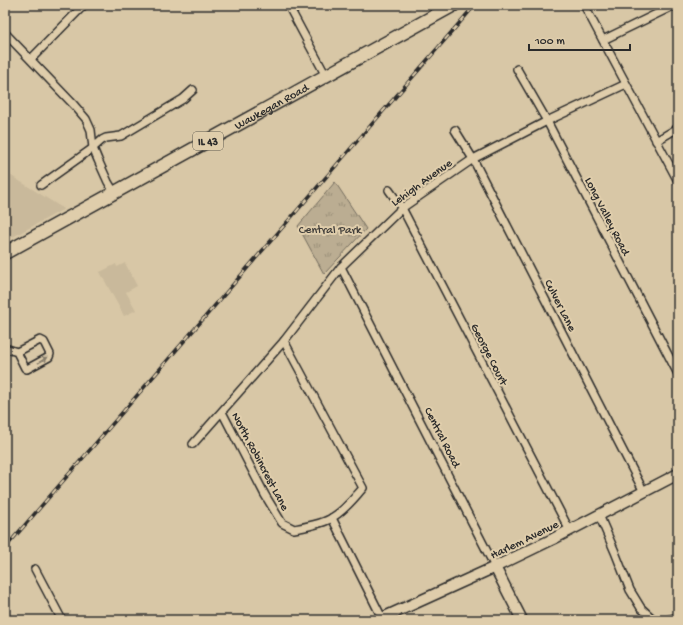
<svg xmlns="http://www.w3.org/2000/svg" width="683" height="625" viewBox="0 0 683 625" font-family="'Gochi Hand',sans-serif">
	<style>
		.built { fill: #c9b99b }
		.grass { fill: url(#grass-tufts); stroke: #736c5e }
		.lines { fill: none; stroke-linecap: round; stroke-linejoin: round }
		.street-casing { stroke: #2b2b2b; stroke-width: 10 }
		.secondary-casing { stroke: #2b2b2b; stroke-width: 13 }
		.primary-casing { stroke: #2b2b2b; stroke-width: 15 }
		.street { stroke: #dfcdab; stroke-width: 7 }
		.secondary { stroke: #dfcdab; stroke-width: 10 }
		.primary { stroke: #dfcdab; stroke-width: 12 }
		.rail-casing { stroke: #2b2b2b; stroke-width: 3.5 }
		.rail { stroke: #dfcdab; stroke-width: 2; stroke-dasharray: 6; stroke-linecap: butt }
		.oneway { fill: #857c6b }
		.labels { text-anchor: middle; stroke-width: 4; stroke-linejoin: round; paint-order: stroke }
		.shield { fill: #dfcdab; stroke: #615c51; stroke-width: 1 }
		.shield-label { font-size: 11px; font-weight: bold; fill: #2b2b2b }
		.street-label { font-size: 12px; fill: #2b2b2b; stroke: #dfcdab }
		.park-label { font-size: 12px; fill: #413e3a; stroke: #dfcdab }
	</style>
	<defs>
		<pattern id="grass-tufts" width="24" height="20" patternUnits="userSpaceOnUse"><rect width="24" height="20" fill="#bbad92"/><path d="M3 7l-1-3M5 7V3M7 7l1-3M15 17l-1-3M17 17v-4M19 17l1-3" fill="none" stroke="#988d77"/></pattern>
	</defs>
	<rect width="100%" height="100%" fill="#d8c7a6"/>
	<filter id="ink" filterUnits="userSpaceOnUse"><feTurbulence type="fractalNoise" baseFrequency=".025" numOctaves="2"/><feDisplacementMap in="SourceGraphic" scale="8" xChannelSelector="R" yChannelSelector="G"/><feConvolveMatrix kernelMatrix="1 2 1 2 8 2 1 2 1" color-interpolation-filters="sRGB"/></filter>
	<g filter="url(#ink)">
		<g class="built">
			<polygon points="5,172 64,209 5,241"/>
			<polygon points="125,263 137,286 126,292 136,310 124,316 100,272 116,264 117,267"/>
		</g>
		<polygon class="grass" points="335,182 366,229 324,274 298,226"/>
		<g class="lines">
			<defs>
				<g id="street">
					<polyline points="288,5 326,76"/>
					<polyline points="584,5 678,181"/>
					<polyline points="5,33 74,105 86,119 91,130 93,148 98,160 108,182 114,192"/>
					<polyline points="603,40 675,5"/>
					<polyline points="31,59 84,5"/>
					<polyline points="517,69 547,121 678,374"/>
					<polyline points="455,130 473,159 644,492"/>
					<polyline points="656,141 678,128"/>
					<polyline points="41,185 93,148 102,140 106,138 121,136 183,99 193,90"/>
					<polyline points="389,190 402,208 570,531"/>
					<polyline points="341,267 495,567"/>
					<polyline points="5,348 17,352 25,368 27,369 49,357 50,354 44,342 40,340 17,352"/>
					<path d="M 222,412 L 265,495 L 282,523 L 294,529 C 305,527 324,524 333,517 C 345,510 354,498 363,488 L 284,341"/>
					<polyline points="193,444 284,341 341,267 402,208 473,159 547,121 626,84"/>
					<polyline points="599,515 615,552 630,590 641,608 654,620"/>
					<polyline points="332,518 382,618"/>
					<polyline points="35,569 62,620"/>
					<polyline points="667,620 678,617"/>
				</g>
				<g id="secondary">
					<polyline points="495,567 522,620"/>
					<polyline points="378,620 495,567 553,539 678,474"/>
				</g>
				<g id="primary">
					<path id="s1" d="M 5,253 L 454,5"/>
				</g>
			</defs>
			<use href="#street" class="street-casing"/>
			<use href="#secondary" class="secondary-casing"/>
			<use href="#primary" class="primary-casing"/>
			<use href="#street" class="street"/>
			<use href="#secondary" class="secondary"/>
			<use href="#primary" class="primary"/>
			<defs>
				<polyline id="rail" points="5,548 475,5"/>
			</defs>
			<use href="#rail" class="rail-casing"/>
			<use href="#rail" class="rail"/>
		</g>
		<defs><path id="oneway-solid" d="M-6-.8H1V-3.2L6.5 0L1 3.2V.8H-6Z"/></defs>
		<use class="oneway" href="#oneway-solid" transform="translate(43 360) rotate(-31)"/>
	</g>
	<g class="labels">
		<rect class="shield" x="193" y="132" width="30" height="18" rx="3"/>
		<g class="shield-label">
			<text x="208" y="145">IL 43</text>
		</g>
		<g class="street-label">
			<text dy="4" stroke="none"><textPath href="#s1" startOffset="304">Waukegan Road</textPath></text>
			<text transform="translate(421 182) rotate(-36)" y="4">Lehigh Avenue</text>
			<text transform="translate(608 216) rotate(63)" y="4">Long Valley Road</text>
			<text transform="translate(561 305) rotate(63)" y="4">Culver Lane</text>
			<text transform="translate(490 354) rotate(63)" y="4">George Court</text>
			<text transform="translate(443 437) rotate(63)" y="4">Central Road</text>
			<text transform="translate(261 461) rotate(62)" y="4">North Robincrest Lane</text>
			<text transform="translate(524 539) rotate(-26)" y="4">Harlem Avenue</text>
		</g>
		<g class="park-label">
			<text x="330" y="233">Central Park</text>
		</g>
	</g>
	<rect width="683" height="625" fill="none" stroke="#dfcdab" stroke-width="20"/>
	<rect x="10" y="10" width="663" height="605" fill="none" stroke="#2b2b2b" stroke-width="1.5" filter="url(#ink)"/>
	<path d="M529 44v6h101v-6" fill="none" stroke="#2b2b2b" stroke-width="2"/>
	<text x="535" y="44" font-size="12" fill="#2b2b2b" stroke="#dfcdab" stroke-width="3" paint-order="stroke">100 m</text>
</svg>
